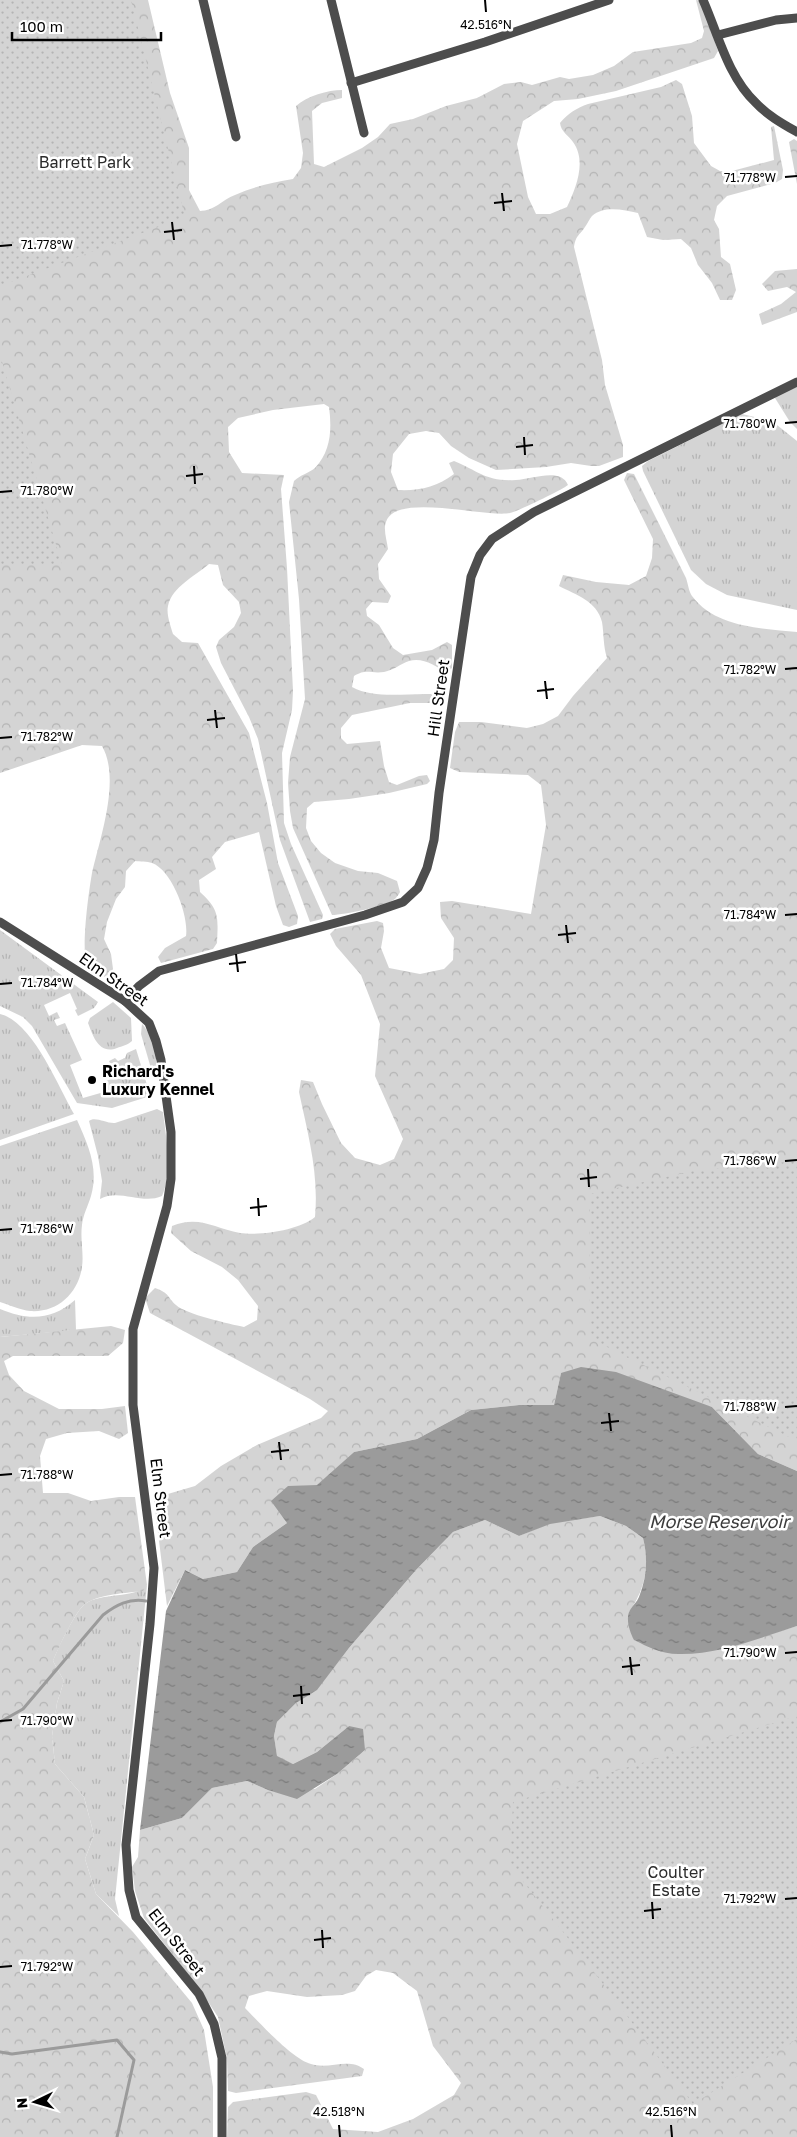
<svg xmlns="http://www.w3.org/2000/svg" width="797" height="2137" viewBox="0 0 797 2137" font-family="'Golos Text',sans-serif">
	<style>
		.grass { fill: url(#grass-tufts) }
		.forest { fill: url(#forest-crowns) }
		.park { fill: url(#park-dots) }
		.water { fill: url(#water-ripples) }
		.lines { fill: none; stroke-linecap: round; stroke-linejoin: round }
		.stream { stroke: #9b9b9b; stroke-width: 3 }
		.minor { stroke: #4d4d4d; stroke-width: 9 }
		.ticks { fill: none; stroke: #000; stroke-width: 2 }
		.poi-dot { fill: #000; stroke: #fff; stroke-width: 2 }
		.labels { text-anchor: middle; stroke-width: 5; stroke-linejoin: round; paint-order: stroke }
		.park-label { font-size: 16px; fill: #2b2b2b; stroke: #fff }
		.street-label { font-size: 16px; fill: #000; stroke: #fff }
		.poi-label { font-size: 16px; font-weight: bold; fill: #000; stroke: #fff; text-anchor: start }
		.water-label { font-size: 18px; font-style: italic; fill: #3c3c3c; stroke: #fff }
		.ticks-label { font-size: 12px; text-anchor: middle; fill: #000; stroke: #fff; stroke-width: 5; stroke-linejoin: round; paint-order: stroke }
	</style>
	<defs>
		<pattern id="grass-tufts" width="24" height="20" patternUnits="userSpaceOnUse" patternTransform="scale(1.25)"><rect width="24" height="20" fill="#d4d4d4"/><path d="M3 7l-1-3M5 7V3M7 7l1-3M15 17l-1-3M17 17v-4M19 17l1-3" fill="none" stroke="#b4b4b4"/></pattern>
		<pattern id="forest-crowns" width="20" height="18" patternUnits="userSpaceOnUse" patternTransform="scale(1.25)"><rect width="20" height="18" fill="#d4d4d4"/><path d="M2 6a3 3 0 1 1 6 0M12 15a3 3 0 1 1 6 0" fill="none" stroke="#b4b4b4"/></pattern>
		<pattern id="park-dots" width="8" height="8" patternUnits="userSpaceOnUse" patternTransform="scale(1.25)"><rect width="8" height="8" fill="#d4d4d4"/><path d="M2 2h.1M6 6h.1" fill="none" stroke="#b4b4b4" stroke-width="1.8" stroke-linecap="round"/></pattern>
		<pattern id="water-ripples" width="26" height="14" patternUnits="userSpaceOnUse" patternTransform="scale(1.25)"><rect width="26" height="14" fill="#9b9b9b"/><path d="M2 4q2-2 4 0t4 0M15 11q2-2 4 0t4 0" fill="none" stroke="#7c7c7c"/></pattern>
	</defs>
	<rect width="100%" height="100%" fill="#fff"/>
	<g class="grass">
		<polygon points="797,387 797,429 790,422 775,398 778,394"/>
		<polygon points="742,414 772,421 797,441 797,610 727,595 706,584 691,570 643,471 642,466 648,461"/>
		<polygon points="0,930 98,1002 94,1008 78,1016 75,1010 77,1009 70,993 44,1005 49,1016 57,1012 60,1018 54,1020 57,1026 65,1023 82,1060 70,1065 83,1098 104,1092 101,1083 116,1077 109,1061 115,1058 118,1061 125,1058 127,1053 136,1049 147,1085 147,1097 112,1108 77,1103 32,1026 23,1017 0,1006"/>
		<path d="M 113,1002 L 131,1018 L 132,1041 C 128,1045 122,1046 117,1048 C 99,1055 93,1036 88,1023 L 90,1018 Z"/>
		<path d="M 0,1014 C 32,1021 58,1086 74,1114 L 0,1140 Z"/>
		<path d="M 142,1024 C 151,1033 158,1054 156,1067 L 151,1067 L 150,1065 L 141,1034 Z"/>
		<path d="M 157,1109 L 163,1112 C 166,1138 173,1172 162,1196 C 142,1205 119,1188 100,1199 L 102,1181 L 98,1156 L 89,1121 C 95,1116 107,1124 115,1123 Z"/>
		<path d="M 77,1120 C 88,1145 99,1168 91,1196 C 88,1206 83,1215 82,1225 C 80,1239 84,1253 82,1267 C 78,1294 57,1313 30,1311 C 20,1310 10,1305 0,1302 L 0,1146 Z"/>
		<path d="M 75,1300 L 76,1330 L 0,1337 L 0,1309 C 29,1321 52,1320 75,1300 Z"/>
		<path d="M 147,1585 L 115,1899 L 119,1916 L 96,1894 L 85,1859 L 94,1835 L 84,1797 L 55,1764 L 52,1736 L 57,1703 L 64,1681 L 53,1661 C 57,1650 76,1610 85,1604 C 101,1592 135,1599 147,1585 Z"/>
	</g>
	<g class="forest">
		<path d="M 0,0 L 148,0 L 170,93 L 189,148 L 189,190 L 200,211 C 214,211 222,200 235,195 C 253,187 273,182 293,179 L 301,168 L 303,153 L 296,106 C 307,96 328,90 342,90 L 342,98 L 322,103 L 312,111 L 314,164 L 324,167 L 362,148 L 378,137 L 390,124 L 413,119 L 446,106 L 477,98 L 504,84 L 521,82 L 532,85 L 560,77 L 569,79 L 593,75 L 614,66 L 633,52 L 691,43 L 702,38 L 704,31 L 696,0 L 701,1 L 718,51 L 714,58 L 616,91 L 578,99 L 554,101 L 523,121 L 517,144 L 528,197 L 536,214 L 550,214 L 567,207 C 576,188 587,161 573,142 C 568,135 561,132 560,123 C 568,113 577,108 588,104 L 661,87 L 676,80 L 682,84 L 692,116 L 694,143 L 711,166 L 720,171 L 732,171 L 774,160 L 771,127 L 774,126 L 783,170 L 782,179 L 775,183 L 727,196 L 717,206 L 714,220 L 719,229 L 721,257 L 730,264 L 736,290 L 732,300 L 720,300 L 712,283 L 698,265 L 691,248 L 681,239 L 663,240 L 647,237 L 638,213 C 624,210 604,205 592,216 C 589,219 588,223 585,227 C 579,236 576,235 574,247 L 602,360 L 605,385 L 623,445 L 623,457 L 599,466 L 591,466 L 571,463 L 546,467 L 496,470 L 469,458 L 451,446 L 439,433 L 426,431 L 409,434 L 393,454 L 391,472 L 398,490 C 419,491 437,487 454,474 L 449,463 L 454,461 C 479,471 486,482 516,480 C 532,479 561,467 568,485 C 562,490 516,512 510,513 C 486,518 395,492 386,522 C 383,529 387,541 388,549 L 378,564 L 379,579 L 391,596 L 388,603 L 372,602 L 366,609 L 367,616 L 379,625 L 393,648 L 403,655 L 432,650 L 447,642 L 452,645 L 452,668 L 446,673 C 436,666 423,657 409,661 C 400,664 394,670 384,672 C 370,674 367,668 354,676 L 352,687 C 378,701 414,691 443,695 L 442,701 L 434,703 L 410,703 L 352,715 L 341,728 L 341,738 L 347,744 L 380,741 L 384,766 L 389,782 L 397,785 L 419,776 L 427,775 L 430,781 L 427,784 L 389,793 L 349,799 L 314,802 L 307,808 L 306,828 L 311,841 L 321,853 L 335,863 L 358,871 L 378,873 L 397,881 L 400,892 C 399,894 397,897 395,899 C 386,906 344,915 332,915 L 293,828 L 290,811 L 288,783 L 290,757 L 305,699 L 299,599 L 289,502 L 294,481 C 300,475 309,473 315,468 C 331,451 332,429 329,407 L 324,404 L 273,410 L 238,418 L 228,427 L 229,452 L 242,473 L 284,475 L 281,489 L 287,568 L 293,691 L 292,710 L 282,753 L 284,823 L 291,844 L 323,915 L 322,919 L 310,922 L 280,840 L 258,739 L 249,717 L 221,663 L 216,647 L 219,640 L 234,627 L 241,613 L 239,602 L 223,585 L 218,565 L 209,564 C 195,576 172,587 168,606 C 166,614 171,627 173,634 L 182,642 L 198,643 L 249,733 L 267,803 L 278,863 L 298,916 L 297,924 L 289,927 L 283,925 L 276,906 L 259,832 L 225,842 L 212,857 L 216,869 L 199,880 L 200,892 C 220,910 218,918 217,943 L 213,949 L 161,963 L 158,957 L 165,948 L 186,936 C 189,916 172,870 152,863 C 147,861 140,862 135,861 L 126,871 L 125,887 L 116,899 L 107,922 L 104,939 L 111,954 L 113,969 L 108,978 L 98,974 L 86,965 C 82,942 88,896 92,873 C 100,838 121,779 102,746 L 82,745 L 0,773 Z"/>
		<polygon points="794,139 797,141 797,184 789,142"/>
		<polygon points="797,269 797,312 762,325 759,314 781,304 796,292 787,287 768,291 762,284 775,271"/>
		<path d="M 627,473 L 634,474 L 686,578 C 688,584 689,592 692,596 C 716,628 761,628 797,632 L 797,1471 L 758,1454 L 712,1407 L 561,1373 L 554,1405 L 519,1405 L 471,1410 L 417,1439 L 354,1452 L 317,1486 L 288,1486 L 287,1523 L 253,1547 L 237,1572 L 203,1579 L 185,1570 L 167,1606 L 154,1500 L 161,1496 L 195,1486 L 221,1466 L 257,1445 L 321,1418 L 328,1411 L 310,1399 L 150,1313 L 145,1298 L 155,1288 C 171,1294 166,1296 176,1305 C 185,1314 230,1324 244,1327 L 257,1320 L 258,1306 L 238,1280 L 222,1267 L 191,1251 L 171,1233 L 172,1226 C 199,1215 214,1228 240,1233 C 261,1236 299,1230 315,1217 C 319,1174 308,1134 299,1092 L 301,1080 L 313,1082 L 322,1104 L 341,1143 L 355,1158 L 380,1165 L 394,1159 L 403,1139 L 375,1076 L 380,1024 L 361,975 L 336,946 L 330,934 L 335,929 L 377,921 L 383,923 L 384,931 L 381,948 L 389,968 L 420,974 L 444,969 L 453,960 L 454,938 L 441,918 L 440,902 L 452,901 L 531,914 L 546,825 L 541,785 L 528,775 L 459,772 L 450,768 L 455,732 L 459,722 L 481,722 L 527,728 L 543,724 L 558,716 L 573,696 L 607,658 C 603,646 604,634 602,622 C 597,601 576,595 559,586 L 563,575 L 596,582 L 629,585 L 646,576 L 652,558 L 653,539 L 624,480 Z"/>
		<path d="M 111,1326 L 125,1330 L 123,1343 L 108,1356 L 13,1356 L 4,1361 L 9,1375 L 24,1391 L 59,1409 L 102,1409 L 125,1406 L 128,1433 L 119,1439 L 99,1431 L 67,1433 L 46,1439 L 40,1456 L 43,1493 L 68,1493 L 91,1501 L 119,1497 L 135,1497 L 147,1585 L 143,1591 C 127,1593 99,1594 85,1604 C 76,1610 58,1649 53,1661 L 64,1681 L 57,1703 L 52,1736 L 55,1764 L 84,1797 L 94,1835 L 85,1859 L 96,1894 L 133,1932 L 192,2003 L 204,2030 L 213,2087 L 213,2137 L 0,2137 L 0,1337 Z"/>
		<path d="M 600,1516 L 626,1526 L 643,1538 C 650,1565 645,1590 629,1612 L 677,1654 L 721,1649 L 797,1626 L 797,2137 L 227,2137 L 228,2107 L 233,2102 L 306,2092 L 316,2095 L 333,2129 L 378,2132 L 413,2119 L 454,2095 L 461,2083 L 433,2046 L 417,1991 L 393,1973 L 376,1970 L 366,1976 L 355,1991 L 342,1995 L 307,1997 L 267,1991 L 249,1996 L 245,2008 C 260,2023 292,2059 311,2064 C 329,2070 348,2057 364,2069 L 362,2076 L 236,2093 L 228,2091 L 227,2059 L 218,2017 L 201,1991 L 144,1918 L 135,1891 L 132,1867 L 138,1857 L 140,1830 L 182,1818 L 212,1788 L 247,1781 L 268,1790 L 315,1789 L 337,1774 L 365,1750 L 349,1726 L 317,1752 L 293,1764 L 277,1757 L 274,1736 L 277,1722 L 296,1703 L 317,1689 L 349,1648 L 416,1570 L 453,1532 L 485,1520 L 519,1536 L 550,1523 Z"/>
	</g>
	<g class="park">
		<polygon points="0,0 131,0 185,217 0,286"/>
		<polygon points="0,355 62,565 0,565"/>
		<polygon points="797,1161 797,1441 589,1338 590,1194 693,1171"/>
		<polygon points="797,1716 797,2039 693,2104 582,1956 510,1865 513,1802"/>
	</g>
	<path class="water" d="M 581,1367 L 616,1372 L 712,1407 L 758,1454 L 797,1471 L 797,1626 C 759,1638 718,1655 678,1654 C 662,1654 648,1647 634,1640 C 630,1632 625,1619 630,1610 C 633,1605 637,1602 639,1597 C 647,1577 648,1558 643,1538 L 626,1526 L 600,1516 L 550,1524 L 519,1536 L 485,1520 L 453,1532 L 416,1570 L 349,1648 L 317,1690 L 296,1703 L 277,1722 L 274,1736 L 277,1756 L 293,1764 L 317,1752 L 349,1726 L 363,1729 L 365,1750 L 337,1774 L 297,1799 L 268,1790 L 247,1781 L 212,1788 L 182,1818 L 140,1830 L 166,1611 L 185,1570 L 203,1579 L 237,1572 L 253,1547 L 287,1523 L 271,1501 L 288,1486 L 317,1485 L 354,1452 L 417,1439 L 471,1410 L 519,1405 L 554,1405 L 561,1373 Z"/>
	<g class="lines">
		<g class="stream">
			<path d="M 0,1722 L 23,1709 L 103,1615 C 116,1605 129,1598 146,1601"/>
			<polyline points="0,2052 12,2054 117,2040 134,2060 117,2137"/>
		</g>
		<g class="minor">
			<polyline points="203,0 236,137"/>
			<polyline points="331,0 364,133"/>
			<path d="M 703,0 C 718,34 728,77 756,103 C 767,115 783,124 797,132"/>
			<polyline points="718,35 776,20 797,18"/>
			<polyline points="351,83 485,42 609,0"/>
			<polyline points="0,922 125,1001 149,1023 156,1041 161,1060 171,1132 171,1179 167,1206 133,1329 133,1405 154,1568 150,1624 126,1845 129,1890 136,1917 199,1994 214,2024 222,2058 222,2137"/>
			<polyline points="125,1001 139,986 159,971 365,915 403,902 418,888 427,868 434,840 439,793 471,577 480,555 492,539 534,512 797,382"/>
		</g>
	</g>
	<path class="ticks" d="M 485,0 L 486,12M 785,177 L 797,176M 502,193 L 504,211M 494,203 L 512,201M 172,222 L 174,240M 164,232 L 182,230M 0,246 L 12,245M 785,423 L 797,422M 524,437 L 525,455M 516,447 L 533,445M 194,466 L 195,484M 186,476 L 203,474M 0,492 L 12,491M 785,669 L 797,668M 545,681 L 547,699M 537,691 L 554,689M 215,710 L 217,728M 207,720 L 225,718M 0,738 L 12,737M 785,915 L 797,914M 566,925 L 568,943M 558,935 L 576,933M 236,954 L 238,972M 229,964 L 246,962M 0,984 L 12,983M 785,1161 L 797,1160M 588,1169 L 589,1187M 580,1179 L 597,1177M 258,1198 L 259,1216M 250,1208 L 267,1206M 0,1230 L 12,1229M 785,1407 L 797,1406M 609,1413 L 611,1431M 601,1423 L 619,1421M 279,1442 L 281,1460M 271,1452 L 289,1450M 0,1475 L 12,1474M 785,1653 L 797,1652M 630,1657 L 632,1675M 622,1667 L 640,1665M 301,1686 L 302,1704M 293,1696 L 310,1694M 0,1721 L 12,1720M 785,1899 L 797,1898M 652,1902 L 653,1919M 644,1911 L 661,1909M 322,1930 L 323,1948M 314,1940 L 331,1938M 0,1967 L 12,1966M 339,2125 L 340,2137M 671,2125 L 672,2137"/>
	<circle class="poi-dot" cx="92" cy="1080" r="5"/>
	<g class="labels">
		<g class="park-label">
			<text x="85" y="168">Barrett Park</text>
			<text x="676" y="1878">Coulter<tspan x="676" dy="18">Estate</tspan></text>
		</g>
		<g class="street-label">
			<text transform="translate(438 698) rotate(-82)" y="6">Hill Street</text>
			<text transform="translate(114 979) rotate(35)" y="6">Elm Street</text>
			<text transform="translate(161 1498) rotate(83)" y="6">Elm Street</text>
			<text transform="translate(177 1942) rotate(52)" y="6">Elm Street</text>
		</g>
		<g class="poi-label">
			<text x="102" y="1077">Richard's<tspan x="102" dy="18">Luxury Kennel</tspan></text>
		</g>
		<g class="water-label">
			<text x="719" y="1528">Morse Reservoir</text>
		</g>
	</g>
	<g class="ticks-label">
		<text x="486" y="29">42.516°N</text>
		<text x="750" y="182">71.778°W</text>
		<text x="47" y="249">71.778°W</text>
		<text x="750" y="428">71.780°W</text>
		<text x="47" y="495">71.780°W</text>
		<text x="750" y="674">71.782°W</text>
		<text x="47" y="741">71.782°W</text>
		<text x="750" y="919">71.784°W</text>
		<text x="47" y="987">71.784°W</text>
		<text x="750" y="1165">71.786°W</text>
		<text x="47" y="1233">71.786°W</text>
		<text x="750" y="1411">71.788°W</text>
		<text x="47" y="1479">71.788°W</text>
		<text x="750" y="1657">71.790°W</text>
		<text x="47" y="1725">71.790°W</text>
		<text x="750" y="1903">71.792°W</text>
		<text x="47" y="1971">71.792°W</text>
		<text x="339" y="2116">42.518°N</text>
		<text x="671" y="2116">42.516°N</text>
	</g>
	<g transform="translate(35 2102) rotate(265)" stroke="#ffffff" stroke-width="4" paint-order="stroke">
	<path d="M0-4L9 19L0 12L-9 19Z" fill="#000000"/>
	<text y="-8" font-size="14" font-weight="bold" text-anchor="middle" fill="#000000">N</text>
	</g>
	<path d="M12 32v8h149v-8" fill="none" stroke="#000000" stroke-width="2.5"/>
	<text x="20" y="32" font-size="15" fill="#000000" stroke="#ffffff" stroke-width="4" paint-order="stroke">100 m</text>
</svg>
